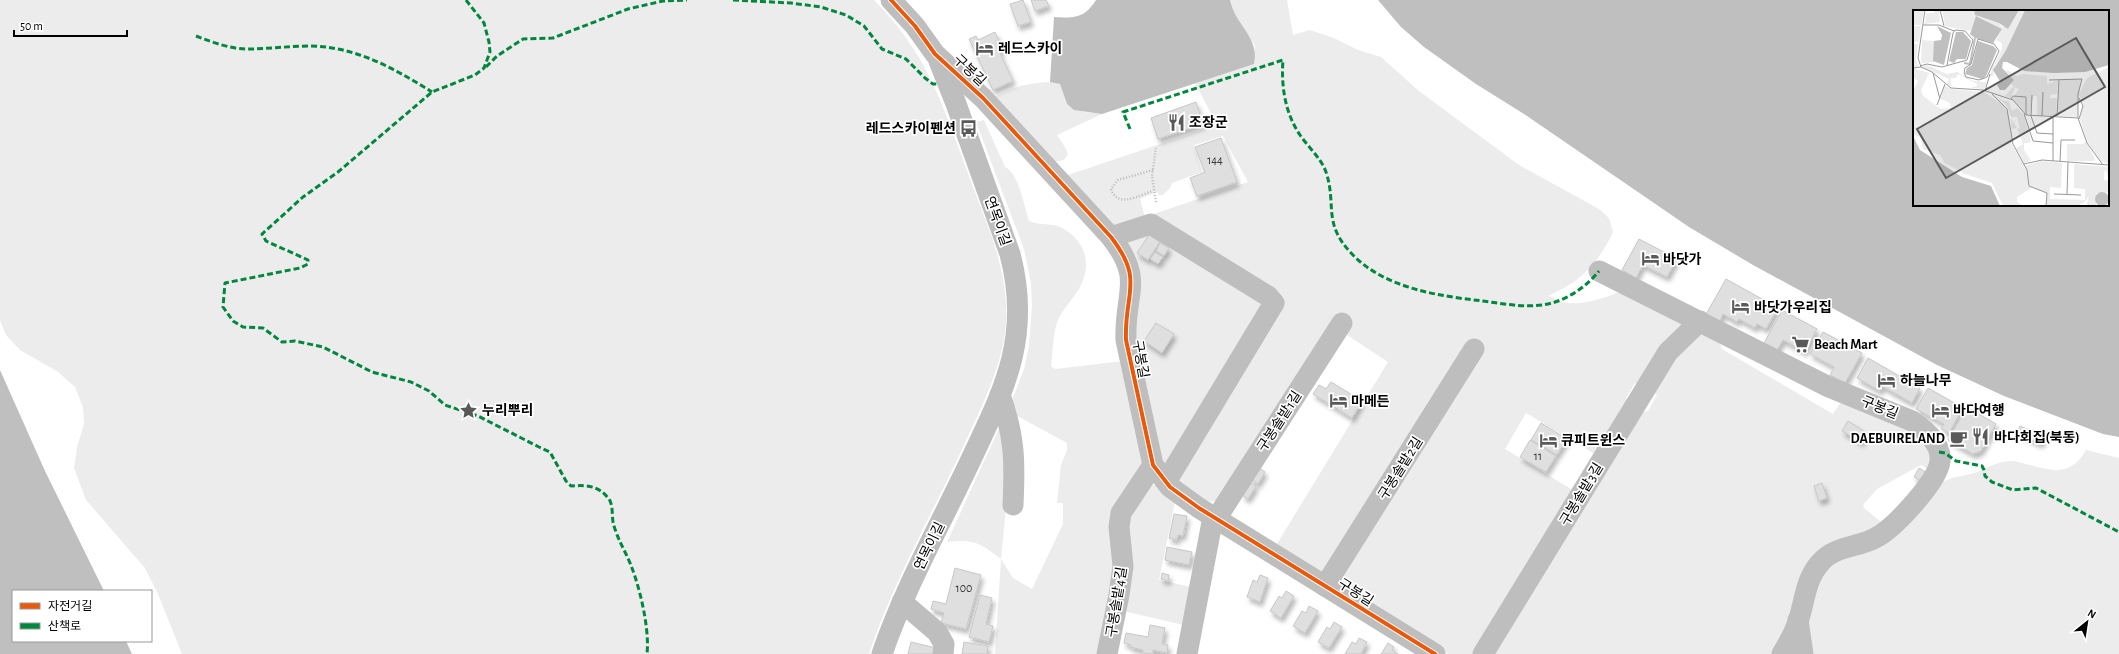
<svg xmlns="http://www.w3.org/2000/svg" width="2119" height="654" viewBox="0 0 2119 654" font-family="'Alegreya Sans','Noto Sans KR',sans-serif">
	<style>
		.green { fill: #ececec }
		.water { fill: #bfbfbf; fill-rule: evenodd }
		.building { fill: #dfdfdf; stroke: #c7c7c7; filter: url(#shadow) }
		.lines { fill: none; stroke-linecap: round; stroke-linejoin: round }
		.path { stroke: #b9b9b9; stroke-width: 2.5; stroke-dasharray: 1 2; stroke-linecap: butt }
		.minor { stroke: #bebebe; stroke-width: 21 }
		.quiet { stroke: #00873e; stroke-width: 3; stroke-dasharray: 6 3; stroke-linecap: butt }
		.cycleway-casing { stroke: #fff; stroke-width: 6 }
		.cycleway { stroke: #e8590c; stroke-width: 4 }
		.labels { text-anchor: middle; stroke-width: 3.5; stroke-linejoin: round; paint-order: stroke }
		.number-label { font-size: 12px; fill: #383838 }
		.poi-label { font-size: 14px; font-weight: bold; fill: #000; stroke: #fff; text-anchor: start }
		.street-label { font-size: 14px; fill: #000; stroke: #fff }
		.inset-river { fill: none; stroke: #bfbfbf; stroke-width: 2 }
		.inset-road { fill: none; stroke: #999; stroke-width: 1 }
		.view { fill: #595959; fill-opacity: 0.15; stroke: #595959; stroke-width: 2 }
		.inset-edge { fill: none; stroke: #000; stroke-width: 2 }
	</style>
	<defs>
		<filter id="shadow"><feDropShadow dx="2.5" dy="4.5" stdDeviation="2" flood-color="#0004"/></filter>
	</defs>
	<rect width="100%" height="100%" fill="#fff"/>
	<g class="green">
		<path d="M 0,0 L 874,0 C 926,53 940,98 965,165 C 981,211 1004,256 1006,305 C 1009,355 984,401 964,445 C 932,514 893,582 869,654 L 182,654 L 158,594 L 145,568 L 86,500 L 74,468 L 77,447 L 84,424 L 83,407 L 75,387 L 58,372 L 20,350 L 6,335 L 0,320 Z"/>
		<path d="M 1230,0 L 1287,0 L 1293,35 L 1310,30 L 1334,38 L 1358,50 L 1381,57 L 1419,91 L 1519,165 L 1599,209 L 1609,218 L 1613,232 C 1603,254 1587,275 1566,287 C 1560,290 1554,293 1549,296 C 1554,298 1559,301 1564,302 C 1579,307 1610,297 1625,289 L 1688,321 L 1641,386 L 1635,383 L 1626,398 L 1628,407 L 1598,456 L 1526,413 L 1505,449 L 1576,492 L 1477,654 L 1448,654 L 1338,586 L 1326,574 L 1275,547 L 1388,362 L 1344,333 L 1218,501 L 1202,502 L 1162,467 L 1141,387 L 1125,247 L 1129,239 L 1154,214 L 1248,182 L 1223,136 L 1194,145 L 1202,172 L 1172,183 L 1170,188 L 1163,195 L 1159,195 L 1157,192 L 1140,199 L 1145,217 L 1117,225 L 1112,225 L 1065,176 L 1217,125 L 1195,83 L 1253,64 L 1255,46 L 1232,9 Z"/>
		<path d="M 1050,82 L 1060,83 L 1067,104 L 1084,112 L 1102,114 L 1057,135 L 1065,147 L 1068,154 L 1064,160 L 1053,162 L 992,99 C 1011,87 1027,83 1050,82 Z"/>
		<path d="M 984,120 L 1005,167 C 1019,173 1024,207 1029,221 C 1040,226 1053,222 1064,229 C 1087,243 1092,266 1079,289 C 1072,300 1063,309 1058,320 C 1053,331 1053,353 1051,366 L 1055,369 L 1123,361 L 1145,455 L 1116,560 L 1101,654 L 995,654 L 1001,559 C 980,543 974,539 947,542 L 1002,422 L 1006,508 L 1001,559 L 1013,578 L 1032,589 L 1063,524 L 1063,503 L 1057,503 L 1061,465 L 1067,450 L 1067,443 L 1008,411 L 1024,369 L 1029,346 L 1032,306 L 1031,283 L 1024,249 L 976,122 Z"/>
		<polygon points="1698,330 1717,336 1722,349 1833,414 1843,399 1904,423 1931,448 1930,470 1921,465 1877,489 1863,505 1864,508 1886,526 1843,541 1778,654 1490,654 1638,413 1648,411 1657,395 1651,391"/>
		<path d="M 2086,450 L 2119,458 L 2119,654 L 1808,654 L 1809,607 L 1825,570 L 1936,485 C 1951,476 1962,477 1977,472 C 1989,467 1998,461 2012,461 C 2017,461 2024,464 2030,465 C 2054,472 2072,475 2086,450 Z"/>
		<polygon points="1158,484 1176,497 1159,580 1192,587 1184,625 1123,611 1127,515 1147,486"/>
	</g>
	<g class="water">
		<path d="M 1096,0 L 1230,0 C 1235,25 1260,37 1254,64 L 1102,114 L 1074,110 L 1067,104 L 1060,84 L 1050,82 L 1054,17 C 1074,18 1084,19 1096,0 Z"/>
		<path d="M 1378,0 L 2119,0 L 2119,437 L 2103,434 L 2004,396 L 1937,365 L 1753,265 L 1689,227 L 1527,116 L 1476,84 L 1424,47 L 1401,27 ZM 1914,11 L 2108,11 L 2108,205 L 1914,205 Z"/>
		<polygon points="0,370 45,471 104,591 13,591 13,641 126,641 132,654 0,654"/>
	</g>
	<g class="building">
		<polygon points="1023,0 1031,22 1018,26 1010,4"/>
		<polygon points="1031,0 1046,0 1049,6 1035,11"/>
		<polygon points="995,32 1003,50 999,51 1013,81 993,90 969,39 976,36 978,40"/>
		<polygon points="1196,102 1203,124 1158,139 1151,118"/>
		<polygon points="1221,138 1237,182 1197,196 1190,178 1205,172 1195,147"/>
		<polygon points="1149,235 1160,242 1148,260 1137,253"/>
		<polygon points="1639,239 1677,259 1667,277 1643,265 1636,278 1622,270"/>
		<polygon points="1160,243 1169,248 1164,256 1156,251"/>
		<polygon points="1155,252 1163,257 1158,264 1150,259"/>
		<polygon points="1726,279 1778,308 1766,329 1757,324 1755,328 1739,319 1737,322 1723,314 1719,323 1705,316"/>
		<polygon points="1782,310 1817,329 1805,352 1783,340 1776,352 1763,345"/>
		<polygon points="1156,323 1174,334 1162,353 1144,341"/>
		<polygon points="1823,332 1862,353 1845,383 1830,375 1834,367 1810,354"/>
		<polygon points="1868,358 1920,388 1912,403 1882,386 1880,391 1857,378"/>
		<polygon points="1331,382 1362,401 1352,418 1313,394 1319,385 1326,389"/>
		<polygon points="1928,388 1963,408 1949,433 1941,429 1944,424 1916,409"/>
		<polygon points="1967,407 1996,424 1981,451 1973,454 1948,440"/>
		<polygon points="1848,421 1867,433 1861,442 1842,431"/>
		<polygon points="1541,423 1567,439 1557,455 1531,440"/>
		<polygon points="2020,426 2044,437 2041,444 2016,433"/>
		<polygon points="1530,440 1556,456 1546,472 1520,457"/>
		<polygon points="1258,467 1265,472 1258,484 1250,479"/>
		<polygon points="1919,468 1927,473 1923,482 1914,477"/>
		<polygon points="1250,482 1256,486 1248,499 1242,495"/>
		<polygon points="1822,483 1827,498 1819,501 1814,486"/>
		<polygon points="1174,514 1187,516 1183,536 1178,535 1177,540 1169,538"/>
		<polygon points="1167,547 1192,552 1189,565 1165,560"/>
		<polygon points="955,568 981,575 966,629 941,623 944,613 931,609 933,601 946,604"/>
		<polygon points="1162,573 1169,575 1168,581 1161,579"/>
		<polygon points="1260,575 1268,578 1260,602 1247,597 1253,580 1257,582"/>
		<polygon points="1286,591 1294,596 1281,618 1270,611 1279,596 1282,598"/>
		<polygon points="980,595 992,598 986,624 993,626 989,642 969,637"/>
		<polygon points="1309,606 1318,611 1305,633 1293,626 1302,611 1306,613"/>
		<polygon points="1334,622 1342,627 1329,648 1318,642 1327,627 1330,629"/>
		<polygon points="1150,625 1165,628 1162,644 1168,645 1167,653 1153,650 1153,654 1143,653 1143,650 1130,647 1131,645 1124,643 1126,633 1148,637"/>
		<polygon points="1359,638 1367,642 1361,654 1345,654 1352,642 1356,644"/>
		<polygon points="911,642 936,648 935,654 908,654"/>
		<polygon points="964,642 988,646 987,654 962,654"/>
		<polygon points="1388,643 1394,647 1392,650 1398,654 1381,654"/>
	</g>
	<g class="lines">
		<g class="path">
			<path d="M 1153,170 L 1118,180 L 1111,189 C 1118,209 1139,195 1153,191"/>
			<polyline points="1156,202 1152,176 1156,148"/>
		</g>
		<g class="minor">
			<path d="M 891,0 L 915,26 L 935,54 L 983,98 L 1111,237 C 1145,281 1124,292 1126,340 L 1153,465 L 1170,487 L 1199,508 L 1435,654"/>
			<polyline points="1111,237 1151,224 1268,296 1274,303 1166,482"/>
			<path d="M 1599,271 L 1829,387 L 1912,421 C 1924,429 1942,443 1940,461 C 1938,481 1895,527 1877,537 C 1859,548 1835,545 1820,563 C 1805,580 1805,601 1798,622 C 1794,633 1788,644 1782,654"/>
			<path d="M 1000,395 C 1015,437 1015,462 1013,505"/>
			<polyline points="1216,519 1342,323"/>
			<polyline points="1325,586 1474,349"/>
			<polyline points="902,602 937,632 944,644 943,654"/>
			<polyline points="1798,620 1803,654"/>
			<path d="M 882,654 C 906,584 944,518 975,451 C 989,421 1004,391 1012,358 C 1020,324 1019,288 1010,254 L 955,101 L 939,61"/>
			<polyline points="1107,654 1119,595 1123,566 1119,527 1121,513 1153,465"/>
			<polyline points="1187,654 1213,517"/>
			<polyline points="1483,654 1668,352 1700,321"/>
		</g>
		<g class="quiet">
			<path d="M 466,0 L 484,23 L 489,42 L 490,52 L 484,68 L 475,75 L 432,92 L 338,172 L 303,197 L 262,234 L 266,241 L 308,260 L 308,264 L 300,268 L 225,283 L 223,307 L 233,321 L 243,327 L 263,328 L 282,342 L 295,341 L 323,347 L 372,372 L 411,382 L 429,391 L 445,405 L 478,416 L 539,447 L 550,452 L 566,481 L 571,486 C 587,485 598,485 609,499 C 614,507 611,517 614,526 C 617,536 621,544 626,554 C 638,578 650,627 647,654"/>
			<polyline points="733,0 791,3 821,7 846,15 864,26 882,49 906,59 925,78 933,84 937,84"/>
			<path d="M 196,36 C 212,42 230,49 247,49 C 268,49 289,46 311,46 C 357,47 395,69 432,92"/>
			<polyline points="486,67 497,56 523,39 553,38 628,9 663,1 687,0"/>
			<path d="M 1130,129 L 1123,112 L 1283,60 C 1281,86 1285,113 1300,135 C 1308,147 1321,158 1326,172 C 1337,205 1322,223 1352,254 C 1384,288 1438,296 1483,301 C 1506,304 1529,309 1552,303 C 1570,298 1588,285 1599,271"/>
			<polyline points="1939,452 1945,453 1956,461 1982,466 1984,470 1985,476 1992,482 2013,490 2036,488 2119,532"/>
		</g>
		<defs>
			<path id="cycleway" d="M 891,0 L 915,26 L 935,54 L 983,98 L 1111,237 C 1145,281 1124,292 1126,340 L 1153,465 L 1170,487 L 1199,508 L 1435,654"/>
		</defs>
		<use href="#cycleway" class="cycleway-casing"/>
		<use href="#cycleway" class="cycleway"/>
	</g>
	<defs>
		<symbol id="hotel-bare" viewBox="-9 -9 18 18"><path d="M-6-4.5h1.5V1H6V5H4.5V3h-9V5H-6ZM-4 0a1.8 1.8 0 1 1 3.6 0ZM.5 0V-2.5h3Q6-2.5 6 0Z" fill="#595959" stroke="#fff" stroke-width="2.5" paint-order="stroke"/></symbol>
		<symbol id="restaurant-bare" viewBox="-9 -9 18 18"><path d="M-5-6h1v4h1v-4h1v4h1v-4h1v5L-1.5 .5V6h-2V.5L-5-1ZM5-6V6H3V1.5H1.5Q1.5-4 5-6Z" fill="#595959" stroke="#fff" stroke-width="2.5" paint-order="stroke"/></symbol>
		<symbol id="bus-bare" viewBox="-9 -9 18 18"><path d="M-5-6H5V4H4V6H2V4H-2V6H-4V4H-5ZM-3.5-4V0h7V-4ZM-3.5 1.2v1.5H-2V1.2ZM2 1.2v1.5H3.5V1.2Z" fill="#595959" stroke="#fff" stroke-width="2.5" paint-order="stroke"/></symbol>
		<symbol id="supermarket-bare" viewBox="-9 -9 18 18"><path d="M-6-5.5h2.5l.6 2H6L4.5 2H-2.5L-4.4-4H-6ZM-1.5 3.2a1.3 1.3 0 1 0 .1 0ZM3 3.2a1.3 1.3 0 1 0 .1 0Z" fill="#595959" stroke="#fff" stroke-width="2.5" paint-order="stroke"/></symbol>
		<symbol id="sight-bare" viewBox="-9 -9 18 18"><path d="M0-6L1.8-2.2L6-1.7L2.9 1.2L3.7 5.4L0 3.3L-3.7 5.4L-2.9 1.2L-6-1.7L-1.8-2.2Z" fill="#595959" stroke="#fff" stroke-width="2.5" paint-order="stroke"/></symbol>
		<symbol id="cafe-bare" viewBox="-9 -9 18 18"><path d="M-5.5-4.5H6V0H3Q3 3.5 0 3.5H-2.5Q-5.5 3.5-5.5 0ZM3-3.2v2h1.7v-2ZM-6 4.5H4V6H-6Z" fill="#595959" stroke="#fff" stroke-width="2.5" paint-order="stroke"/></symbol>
	</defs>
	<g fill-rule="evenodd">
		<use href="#hotel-bare" x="972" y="36" width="25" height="25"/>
		<use href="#restaurant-bare" x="1164" y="110" width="25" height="25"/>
		<use href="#bus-bare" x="956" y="116" width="25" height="25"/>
		<use href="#hotel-bare" x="1638" y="246" width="25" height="25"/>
		<use href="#hotel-bare" x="1728" y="294" width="25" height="25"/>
		<use href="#supermarket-bare" x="1788" y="332" width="25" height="25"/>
		<use href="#hotel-bare" x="1874" y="368" width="25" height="25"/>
		<use href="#hotel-bare" x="1326" y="388" width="25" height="25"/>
		<use href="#sight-bare" x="456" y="398" width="25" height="25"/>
		<use href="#hotel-bare" x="1928" y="398" width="25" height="25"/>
		<use href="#restaurant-bare" x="1968" y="424" width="25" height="25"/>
		<use href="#cafe-bare" x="1946" y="426" width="25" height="25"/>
		<use href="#hotel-bare" x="1536" y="428" width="25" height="25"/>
	</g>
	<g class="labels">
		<g class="number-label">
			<text x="1215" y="164">144</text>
			<text x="1538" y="460">11</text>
			<text x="964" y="592">100</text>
		</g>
		<g class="poi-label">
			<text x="998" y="53">레드스카이</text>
			<text x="1189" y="127">조장군</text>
			<text x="956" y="133" text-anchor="end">레드스카이펜션</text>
			<text x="1663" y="264">바닷가</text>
			<text x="1754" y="312">바닷가우리집</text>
			<text x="1814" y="349">Beach Mart</text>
			<text x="1900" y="385">하늘나무</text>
			<text x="1351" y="406">마메든</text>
			<text x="482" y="415">누리뿌리</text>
			<text x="1953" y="415">바다여행</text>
			<text x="1994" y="442">바다회집(북동)</text>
			<text x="1945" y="443" text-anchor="end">DAEBUIRELAND</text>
			<text x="1561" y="445">큐피트윈스</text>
		</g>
		<g class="street-label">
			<text transform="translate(970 70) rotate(43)" y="5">구봉길</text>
			<text transform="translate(998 221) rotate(70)" y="5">연목이길</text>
			<text transform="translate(1141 359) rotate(80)" y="5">구봉길</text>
			<text transform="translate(1880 407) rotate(22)" y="5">구봉길</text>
			<text transform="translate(1279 421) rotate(-57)" y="5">구봉솔밭1길</text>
			<text transform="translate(1400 468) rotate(-58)" y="5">구봉솔밭2길</text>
			<text transform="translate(1581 494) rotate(-59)" y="5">구봉솔밭3길</text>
			<text transform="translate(929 546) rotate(-64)" y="5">연목이길</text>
			<text transform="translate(1356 592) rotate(32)" y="5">구봉길</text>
			<text transform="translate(1116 602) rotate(-81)" y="5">구봉솔밭4길</text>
		</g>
	</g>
	<g transform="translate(1913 10)">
		<rect width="196" height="196" fill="#fff"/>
		<path d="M 0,0 L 11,0 L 8,15 L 0,15 ZM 21,0 L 26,0 L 27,12 L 12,14 L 13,3 L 21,3 ZM 29,0 L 61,0 L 62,5 L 86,13 L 89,17 L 99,12 L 106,0 L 112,0 L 93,40 L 82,55 L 80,66 L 77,66 L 80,56 L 89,39 L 89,33 L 83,30 L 89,19 L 64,6 L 57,21 L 36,17 L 32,15 ZM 0,16 L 8,16 L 6,32 L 0,32 ZM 9,30 L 21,31 L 21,52 L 8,53 ZM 0,33 L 5,34 L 3,50 L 6,57 L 0,58 ZM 14,55 L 34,64 L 44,62 L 60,71 L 74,72 L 71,79 L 60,78 L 59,77 L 64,76 L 64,74 L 45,64 L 43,68 L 38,68 L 38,76 L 34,74 L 36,69 L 9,57 ZM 196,57 L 196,154 L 187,151 L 174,131 L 167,109 L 170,95 L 166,84 L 174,68 ZM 0,58 L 16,63 L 8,80 L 10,86 L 28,99 L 38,98 L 37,93 L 28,89 L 31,75 L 39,79 L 71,82 L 90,95 L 95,104 L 99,135 L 111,155 L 118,178 L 104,187 L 104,192 L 111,196 L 90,196 L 79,173 L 52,164 L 32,153 L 27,145 L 10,139 L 7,127 L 0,124 L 0,81 L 5,71 L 0,68 ZM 95,60 L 103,66 L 110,64 L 134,66 L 134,74 L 145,70 L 144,84 L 137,85 L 137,88 L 144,88 L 143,106 L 124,105 L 124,86 L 120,86 L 117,104 L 113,105 L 99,89 L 106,79 L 102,77 L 98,88 L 92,86 L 101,76 L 98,74 L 101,70 L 93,61 ZM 160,69 L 168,69 L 164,107 L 145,106 L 145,73 L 148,70 ZM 83,86 L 91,91 L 96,91 L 99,101 L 104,98 L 110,104 L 118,130 L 116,133 L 111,133 L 111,140 L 118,151 L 111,153 L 103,138 L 110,134 L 104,118 L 99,119 L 98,108 L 104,118 L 107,119 L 104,107 L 98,107 L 94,96 ZM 173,131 L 182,149 L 181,151 L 154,151 L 154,134 L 170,134 ZM 128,151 L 149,153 L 148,178 L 137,177 L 137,189 L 172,190 L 172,179 L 161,178 L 161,154 L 196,157 L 196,167 L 192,159 L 191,165 L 191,170 L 196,171 L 196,183 L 183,183 L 183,196 L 173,196 L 176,186 L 172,192 L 166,195 L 133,196 L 134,183 L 117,177 L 112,156 Z" fill="#ececec"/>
		<path d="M 61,0 L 106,0 L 95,19 L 86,13 L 62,5 ZM 112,0 L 196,0 L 196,55 L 172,62 L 141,63 L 111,61 L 94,52 L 90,52 L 89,58 L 101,70 L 92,80 L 87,80 L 84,75 L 87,71 L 80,60 L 93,40 ZM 63,6 L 89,19 L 80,33 L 62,28 L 57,24 ZM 24,16 L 38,23 L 31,55 L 20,51 L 21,31 L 28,30 L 29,25 ZM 43,22 L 50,22 L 58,31 L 53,49 L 44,49 L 41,53 L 36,51 ZM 65,31 L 80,36 L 84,40 L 73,66 L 69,69 L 52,64 L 54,58 L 59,55 ZM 0,126 L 7,140 L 49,167 L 78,176 L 87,196 L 0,196 ZM182 189a7 7 0 1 1 14 0a7 7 0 1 1-14 0Z" fill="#bfbfbf"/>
		<path class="inset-river" d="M 51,53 L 57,54 L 62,28"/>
		<path class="inset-road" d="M 27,0 L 31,16M 10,15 L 26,15 L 41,21M 65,29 L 81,34 L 86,41 L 74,67 L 66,70 L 53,67 L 51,63 L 52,58 L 58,54 ZM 7,56 L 14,54 L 29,57 L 54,50 L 60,30 L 52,21 L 42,20 L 40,23 L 34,55M 8,57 L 5,48 L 12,0M 0,58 L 8,57 L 19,62 L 38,78 L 70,80 L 100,90 L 113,105 L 165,108 L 174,133 L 190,155M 20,63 L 27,89M 136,70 L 169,69 L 165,84 L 165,108M 72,81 L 77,64M 79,84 L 94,99 L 100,134 L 114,160 L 116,176 L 134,183 L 133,196M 166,88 L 170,96 L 166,109M 98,89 L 100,86 L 113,87 L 113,105M 24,95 L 32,74M 111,104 L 120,131 L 140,133M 118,106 L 124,123 L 140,124M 118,106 L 119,85M 129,106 L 130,82M 144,106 L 146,70M 140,151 L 140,106M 147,152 L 148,130 L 162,130M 111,154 L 129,150 L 196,155M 141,184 L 168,185M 154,184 L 155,152"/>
		<path class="view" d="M 163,28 L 192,77 L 33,168 L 4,119 Z"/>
		<rect width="196" height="196" class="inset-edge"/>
	</g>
	<rect x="12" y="590" width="140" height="52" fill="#ffffff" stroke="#999999"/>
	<rect x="20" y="603" width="20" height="6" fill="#e8590c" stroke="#999999"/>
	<text x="48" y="610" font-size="12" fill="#000000">자전거길</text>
	<rect x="20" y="623" width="20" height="6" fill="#00873e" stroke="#999999"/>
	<text x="48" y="630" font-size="12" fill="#000000">산책로</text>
	<g transform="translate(2087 622) rotate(30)" stroke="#ffffff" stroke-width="3" paint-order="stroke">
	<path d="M0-3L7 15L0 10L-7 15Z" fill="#000000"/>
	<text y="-6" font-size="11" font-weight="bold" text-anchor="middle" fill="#000000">N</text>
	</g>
	<path d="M14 30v6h113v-6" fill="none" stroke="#000000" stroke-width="2"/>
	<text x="20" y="30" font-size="12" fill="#000000" stroke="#ffffff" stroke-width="3" paint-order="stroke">50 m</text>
</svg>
